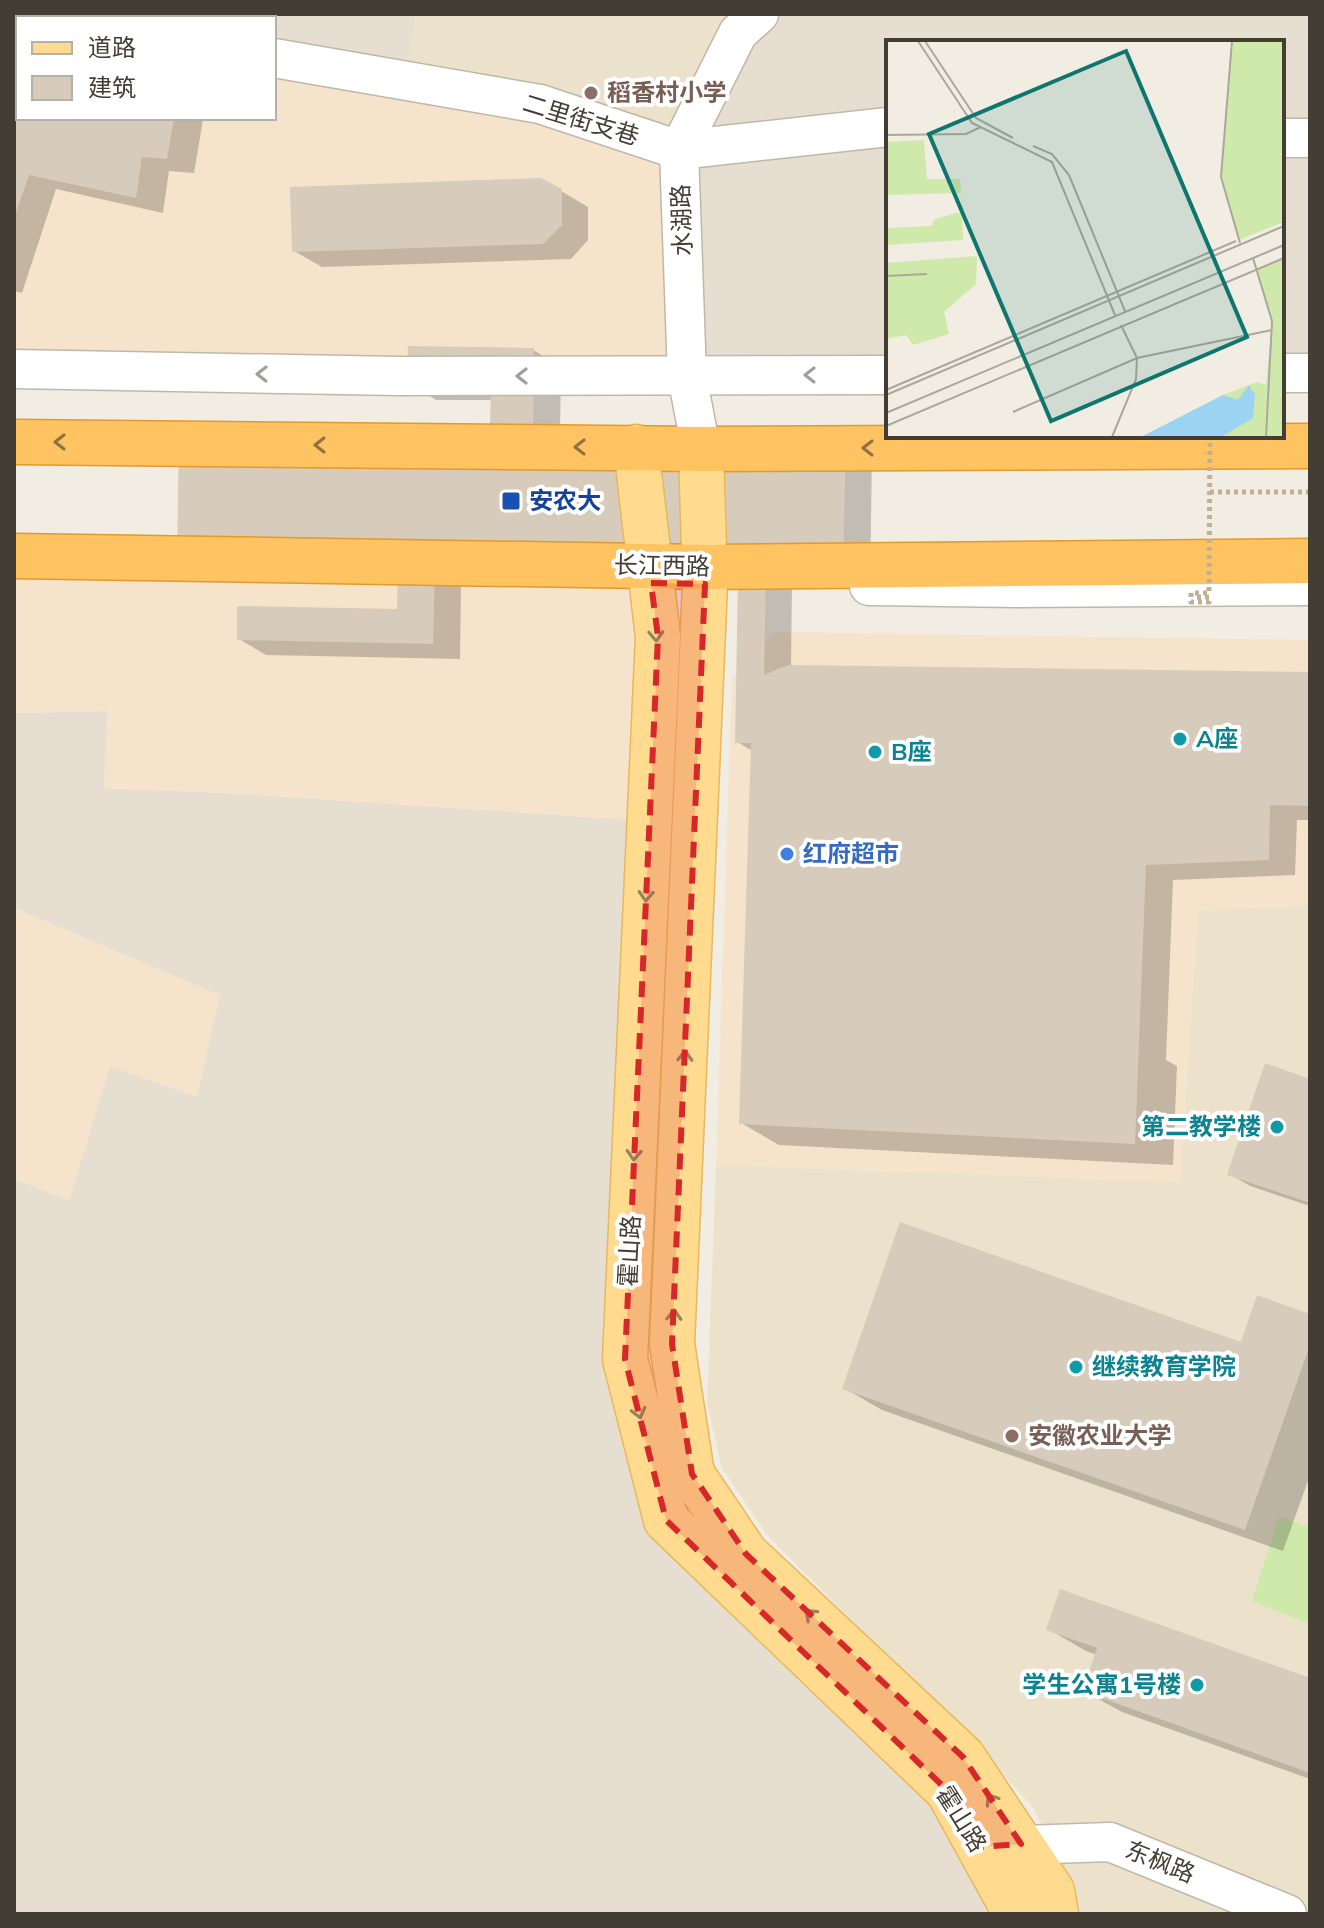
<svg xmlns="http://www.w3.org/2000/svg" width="1324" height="1928" viewBox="0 0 1324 1928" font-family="Mulish,'Noto Sans SC',sans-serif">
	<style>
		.residential { fill: #e6dfd1 }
		.commercial { fill: #f6e3cc }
		.education { fill: #ece2cc }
		.green { fill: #cfe9aa }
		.shadow { fill: #0003 }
		.building { fill: #d7cbbb }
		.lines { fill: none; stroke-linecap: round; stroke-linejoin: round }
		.minor-casing { stroke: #c1b7a8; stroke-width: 41 }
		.major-casing { stroke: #e7b85c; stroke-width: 47 }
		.highway-casing { stroke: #e2992d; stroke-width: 47 }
		.path { stroke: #c0b096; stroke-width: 5; stroke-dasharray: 4 4; stroke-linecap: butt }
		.minor { stroke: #fff; stroke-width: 38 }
		.major { stroke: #ffdb8f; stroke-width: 44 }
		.highway { stroke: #ffc461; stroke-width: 44 }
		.path-bridge { stroke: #c0b096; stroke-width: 5; stroke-dasharray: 4 4; stroke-linecap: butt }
		.oneway { stroke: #a29e99 }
		.oneway2 { stroke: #8f7345 }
		.oneway3 { stroke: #98845c }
		.marked { fill: #d62828; fill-opacity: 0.2; stroke: #d62828; stroke-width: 6; stroke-dasharray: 16 10; stroke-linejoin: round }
		.education-dot { fill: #8d6e63; stroke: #fff; stroke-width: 3 }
		.transit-dot { fill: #1a4fb4; stroke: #fff; stroke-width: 3 }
		.culture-dot { fill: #0f9aa8; stroke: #fff; stroke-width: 3 }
		.shop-dot { fill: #3f7fe0; stroke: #fff; stroke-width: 3 }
		.labels { text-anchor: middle; stroke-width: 8; stroke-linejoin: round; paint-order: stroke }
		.education-label { font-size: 24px; font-weight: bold; fill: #785e54; stroke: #fff; text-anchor: start }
		.street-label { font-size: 24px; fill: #443d33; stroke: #fff }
		.transit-label { font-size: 24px; font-weight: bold; fill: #164399; stroke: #fff; text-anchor: start }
		.culture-label { font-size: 24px; font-weight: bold; fill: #0d838f; stroke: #fff; text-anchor: start }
		.shop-label { font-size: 24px; font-weight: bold; fill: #366cbe; stroke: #fff; text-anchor: start }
		.inset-road { fill: none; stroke: #aca79d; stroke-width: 2 }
		.view { fill: #0f766e; fill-opacity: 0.15; stroke: #0f766e; stroke-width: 4 }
		.inset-edge { fill: none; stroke: #443d33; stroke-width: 4 }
	</style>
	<rect width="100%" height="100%" fill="#f2ede3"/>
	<g class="residential">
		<polygon points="18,14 416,14 406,81 274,58 274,18 42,18"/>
		<polygon points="759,14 1310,14 1310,373 1282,373 1282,42 888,42 888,375 687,376 679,150"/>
		<polygon points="108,711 104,788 226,793 649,821 625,1359 666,1520 948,1791 1014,1914 14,1914 14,1179 69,1200 110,1066 220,996 14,908 14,713"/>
	</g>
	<g class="commercial">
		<polygon points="14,14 18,18 18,118 274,118 274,58 679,150 687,376 14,369"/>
		<polygon points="14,576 651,583 649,821 226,793 104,788 108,711 14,713"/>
		<polygon points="774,632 1310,640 1310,905 1198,911 1180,1182 716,1165 732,678"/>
		<polygon points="14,908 220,995 197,1097 110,1066 69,1200 14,1179"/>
	</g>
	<g class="education">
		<polygon points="416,14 759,14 679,150 406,81"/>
		<polygon points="1310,905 1310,1914 1076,1914 1071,1884 1033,1807 981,1750 768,1536 722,1468 707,1403 716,1165 1180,1182 1198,911"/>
	</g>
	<polygon class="green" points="1279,1516 1310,1528 1310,1624 1252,1601"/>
	<g class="shadow">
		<polygon points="18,76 18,118 199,118 203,120 194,173 169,171 163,213 56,189 22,293 14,291 14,79"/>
		<polygon points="561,191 588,207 588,240 571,259 322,267 294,251"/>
		<polygon points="533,350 561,366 560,433 872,454 870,588 792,586 791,667 1310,674 1310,820 1297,820 1295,875 1173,880 1166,1060 1177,1066 1173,1165 779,1145 741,1123 753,751 737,742 739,589 461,583 460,659 266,655 239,639 399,611 492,430 493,400 436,400 409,384"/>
		<polygon points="1310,1081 1310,1206 1250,1186 1230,1174"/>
		<polygon points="1310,1316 1310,1475 1283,1551 882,1410 844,1388 1242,1344"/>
		<polygon points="1048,1629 1310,1680 1310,1779 1122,1712 1084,1691 1097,1655 1086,1651"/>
	</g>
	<g class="building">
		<polygon points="18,74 18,118 174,118 167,159 142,157 136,198 29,175 14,218 14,76"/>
		<polygon points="541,178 562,189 562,225 543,244 292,252 290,187"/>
		<polygon points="408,346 534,348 533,430 846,437 843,573 766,572 764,675 788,665 1310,672 1310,806 1270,805 1269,860 1146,865 1135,1144 739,1124 751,743 735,743 738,575 435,569 433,644 237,640 237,606 397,609 398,569 177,565 179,422 490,428 491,386 407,385"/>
		<polygon points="1265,1063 1310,1079 1310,1203 1227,1175"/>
		<polygon points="900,1222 1241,1342 1257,1295 1310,1314 1310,1345 1245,1530 842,1389"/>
		<polygon points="1060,1589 1310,1678 1310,1773 1082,1691 1097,1648 1046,1630"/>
	</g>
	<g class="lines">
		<defs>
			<g id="minor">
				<polyline points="18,14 42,18"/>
				<polyline points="274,58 540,104 679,150 888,127"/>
				<polyline points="1282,138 1310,138"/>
				<polyline points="14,369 398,376 888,375"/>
				<polyline points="1282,373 1310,373"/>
				<polyline points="701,449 687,376 679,150 738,33 759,14"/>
				<polyline points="869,586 1017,588 1310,586"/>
				<polyline points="996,1846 1110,1842 1287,1914"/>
			</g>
			<g id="major">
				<polyline points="636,447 658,637 625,1359 666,1520 948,1791 1013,1909 1014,1914"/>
				<polyline points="701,449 705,584 672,1344 692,1474 746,1554 963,1757 1052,1891 1056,1914"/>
			</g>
			<g id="highway">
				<polyline points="14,442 701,449 1310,446"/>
				<polyline points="14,556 706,567 1310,561"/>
			</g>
		</defs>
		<use href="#minor" class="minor-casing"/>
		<use href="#major" class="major-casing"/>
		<use href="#highway" class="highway-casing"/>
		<polyline class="path" points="1210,492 1310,492"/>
		<use href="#minor" class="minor"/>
		<use href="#major" class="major"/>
		<use href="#highway" class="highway"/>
		<polyline class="path-bridge" points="1197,597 1209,597 1209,602 1191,602 1191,593 1209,593 1210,436"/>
	</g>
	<defs><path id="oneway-chevron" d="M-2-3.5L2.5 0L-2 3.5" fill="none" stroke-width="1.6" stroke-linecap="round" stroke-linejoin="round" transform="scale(2)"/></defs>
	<g class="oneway">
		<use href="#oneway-chevron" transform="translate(262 374) rotate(-179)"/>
		<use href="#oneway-chevron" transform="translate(810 375) rotate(180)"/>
		<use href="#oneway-chevron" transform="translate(522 376) rotate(180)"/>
	</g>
	<g class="oneway2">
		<use href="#oneway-chevron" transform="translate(60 442) rotate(-180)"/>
		<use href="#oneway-chevron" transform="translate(320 445) rotate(-180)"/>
		<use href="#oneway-chevron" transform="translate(580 447) rotate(-180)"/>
		<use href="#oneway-chevron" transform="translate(868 448) rotate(180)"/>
	</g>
	<g class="oneway3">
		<use href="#oneway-chevron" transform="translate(656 636) rotate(88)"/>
		<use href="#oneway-chevron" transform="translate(646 896) rotate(93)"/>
		<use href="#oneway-chevron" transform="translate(685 1056) rotate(-88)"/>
		<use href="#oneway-chevron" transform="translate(634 1155) rotate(93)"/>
		<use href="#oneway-chevron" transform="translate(674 1315) rotate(-88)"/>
		<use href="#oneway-chevron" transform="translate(639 1413) rotate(76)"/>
		<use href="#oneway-chevron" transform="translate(810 1614) rotate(-137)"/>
		<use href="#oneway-chevron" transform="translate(991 1799) rotate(-124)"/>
	</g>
	<path class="marked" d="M 651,583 L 705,584 L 672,1344 L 692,1474 L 746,1554 L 963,1757 L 1021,1844 L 979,1847 L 948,1791 L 666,1520 L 625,1359 L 658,637 Z"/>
	<g class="education-dot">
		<circle cx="591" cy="93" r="8"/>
		<circle cx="1012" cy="1436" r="8"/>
	</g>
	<rect class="transit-dot" x="501" y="491" width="20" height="20" rx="4"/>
	<g class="culture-dot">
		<circle cx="1180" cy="739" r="8"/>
		<circle cx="875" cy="752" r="8"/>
		<circle cx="1277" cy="1127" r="8"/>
		<circle cx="1076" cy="1367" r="8"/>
		<circle cx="1197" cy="1685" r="8"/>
	</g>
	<circle class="shop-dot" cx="787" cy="854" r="8"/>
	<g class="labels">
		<g class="education-label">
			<text x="607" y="101">稻香村小学</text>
			<text x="1028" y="1444">安徽农业大学</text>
		</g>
		<g class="street-label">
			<text transform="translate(581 120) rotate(17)" y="8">二里街支巷</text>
			<text transform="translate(682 220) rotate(-92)" y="8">水湖路</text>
			<text transform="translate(662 566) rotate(1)" y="8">长江西路</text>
			<text transform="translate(630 1251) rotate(-87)" y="8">霍山路</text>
			<text transform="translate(961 1819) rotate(58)" y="8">霍山路</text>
			<text transform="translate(1160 1862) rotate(22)" y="8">东枫路</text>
		</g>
		<g class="transit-label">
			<text x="529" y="509">安农大</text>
		</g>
		<g class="culture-label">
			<text x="1196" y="747">A座</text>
			<text x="891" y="760">B座</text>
			<text x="1261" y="1135" text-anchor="end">第二教学楼</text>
			<text x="1092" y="1375">继续教育学院</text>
			<text x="1181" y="1693" text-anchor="end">学生公寓1号楼</text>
		</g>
		<g class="shop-label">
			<text x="803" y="862">红府超市</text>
		</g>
	</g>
	<g transform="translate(886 40)">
		<rect width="398" height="398" fill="#f2ede3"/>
		<path d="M 346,1 L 398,1 L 398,182 L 353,200 L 335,137 ZM 38,100 L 41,139 L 74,139 L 75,153 L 0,155 L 0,102 ZM 70,173 L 76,173 L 77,200 L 0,205 L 0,188 L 46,186 L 47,180 ZM 91,216 L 90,244 L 58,272 L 63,294 L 27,305 L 20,295 L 0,299 L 0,223 ZM 398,218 L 398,397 L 255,397 L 337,355 L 371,342 L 380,345 L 386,281 L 371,230 Z" fill="#cfe9aa"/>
		<path d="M 363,345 L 369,355 L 367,378 L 335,397 L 255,397 L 337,355 L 352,360 Z" fill="#9cd2f2"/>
		<path class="inset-road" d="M 32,1 L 86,83 L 166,122 L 229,275M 39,1 L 90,78 L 127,98M 346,1 L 335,137 L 354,203M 0,95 L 80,94 L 95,87M 147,106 L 166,114 L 183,135 L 239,271M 367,218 L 386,281 L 380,397M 0,236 L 41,234M 0,350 L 350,201M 0,355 L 398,186M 127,372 L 251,318 L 386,290M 0,373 L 398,205M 0,386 L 398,218M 226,397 L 250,339 L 251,318 L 235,285"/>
		<path class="view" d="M 240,11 L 361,297 L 165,381 L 43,94 Z"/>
		<rect width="398" height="398" class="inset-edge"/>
	</g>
	<rect width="1324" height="1928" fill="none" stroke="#443d33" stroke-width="32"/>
	<rect x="16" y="16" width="260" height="104" fill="#ffffff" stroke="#b4b1ad" stroke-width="2"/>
	<rect x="32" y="42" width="40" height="12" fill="#ffdb8f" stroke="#b4b1ad" stroke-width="2"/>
	<text x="88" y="56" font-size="24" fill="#443d33">道路</text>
	<rect x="32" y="76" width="40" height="24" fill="#d7cbbb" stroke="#b4b1ad" stroke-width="2"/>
	<text x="88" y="96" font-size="24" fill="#443d33">建筑</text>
</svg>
